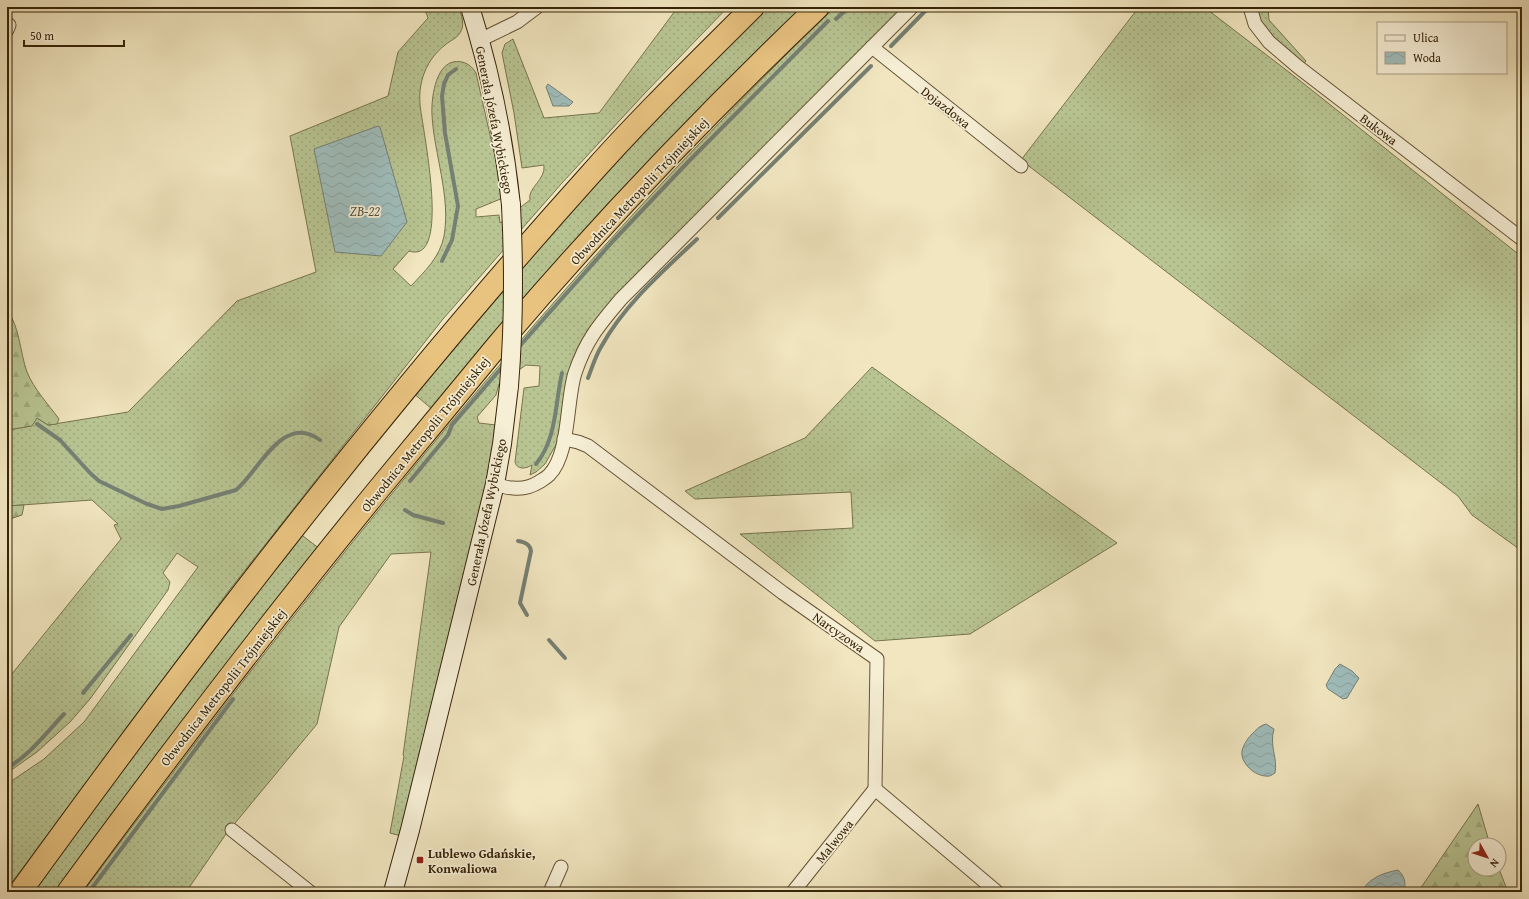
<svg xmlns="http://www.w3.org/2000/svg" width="1529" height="899" viewBox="0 0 1529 899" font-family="'Gentium Book Plus',serif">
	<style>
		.grass { fill: url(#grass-dots); stroke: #78744e }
		.forest { fill: url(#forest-firs); stroke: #78744e }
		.water { fill: url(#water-waves); stroke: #758074 }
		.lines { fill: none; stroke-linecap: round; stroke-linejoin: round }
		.stream { stroke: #758074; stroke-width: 4 }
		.minor-casing { stroke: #665436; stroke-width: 15 }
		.secondary-casing { stroke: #372408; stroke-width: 20 }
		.motorway-casing { stroke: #372408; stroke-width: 24 }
		.minor { stroke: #f6efd6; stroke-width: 13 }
		.secondary { stroke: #f6efd6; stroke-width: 18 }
		.motorway { stroke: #e8c380; stroke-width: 22 }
		.secondary-bridge-casing { stroke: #372408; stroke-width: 20; stroke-linecap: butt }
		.secondary-bridge { stroke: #f6efd6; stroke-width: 18 }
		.poi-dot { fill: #8f2418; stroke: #f6efd6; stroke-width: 1.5 }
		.labels { text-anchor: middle; stroke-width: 3.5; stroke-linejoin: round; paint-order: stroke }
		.street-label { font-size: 13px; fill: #372408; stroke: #f6efd6 }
		.poi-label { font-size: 13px; font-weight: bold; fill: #372408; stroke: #f6efd6; text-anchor: start }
		.water-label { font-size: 14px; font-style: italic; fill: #56523e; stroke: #f6efd6 }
	</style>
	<defs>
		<pattern id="grass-dots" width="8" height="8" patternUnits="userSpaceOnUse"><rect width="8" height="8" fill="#b8c593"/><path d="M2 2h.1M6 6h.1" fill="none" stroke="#9fa97d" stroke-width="1.8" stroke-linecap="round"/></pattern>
		<pattern id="forest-firs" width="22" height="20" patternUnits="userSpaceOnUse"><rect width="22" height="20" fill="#b8c593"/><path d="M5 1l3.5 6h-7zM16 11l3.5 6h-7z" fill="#9fa97d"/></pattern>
		<pattern id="water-waves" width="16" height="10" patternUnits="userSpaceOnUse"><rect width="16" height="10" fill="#9fbdbc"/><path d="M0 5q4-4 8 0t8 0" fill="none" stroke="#8aa2a0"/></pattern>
	</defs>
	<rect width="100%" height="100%" fill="#f1e6c0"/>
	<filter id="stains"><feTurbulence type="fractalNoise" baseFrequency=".005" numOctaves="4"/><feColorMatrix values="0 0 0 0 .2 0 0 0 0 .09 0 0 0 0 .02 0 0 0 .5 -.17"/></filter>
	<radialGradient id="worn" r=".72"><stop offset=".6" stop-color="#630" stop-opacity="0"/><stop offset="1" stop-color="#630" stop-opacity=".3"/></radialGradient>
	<g class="grass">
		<path d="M 424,7 L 459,7 C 461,15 465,23 461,31 C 458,38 451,40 445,45 C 427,59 418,81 420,104 C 421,122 453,266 409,251 L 393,269 L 411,286 C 425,271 440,257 444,236 C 451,197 434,154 432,115 C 431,100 435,66 453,62 C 462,60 471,64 476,73 L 500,179 L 503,198 L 476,209 L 476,217 L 499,215 L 500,223 L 530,200 C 527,188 546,180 544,165 L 522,168 L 514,113 L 502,53 L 505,44 L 513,39 L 544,118 L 599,113 L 678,7 L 728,7 L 645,93 L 562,183 L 443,319 L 231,588 L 7,889 L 7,784 L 44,759 L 84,722 L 198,567 L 177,553 L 163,573 L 170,582 L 168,590 L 90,699 L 70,722 L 37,752 L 7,773 L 7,680 L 121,539 L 114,525 L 118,524 L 92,500 L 7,506 L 7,430 L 31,426 L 37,418 L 48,425 L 128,412 L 237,301 L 316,272 L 290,136 L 388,96 L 398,52 L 428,18 Z"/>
		<polygon points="762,7 806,7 433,410 412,392 556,224"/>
		<path d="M 835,7 L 904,7 L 602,312 L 594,323 L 557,443 L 545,464 L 536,472 L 530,475 L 532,465 C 526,469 517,470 515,462 L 524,388 L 539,386 L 540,366 L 526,365 L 499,384 L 496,395 L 477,417 L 479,423 L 496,425 L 492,462 L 401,836 L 390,833 L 404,756 L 403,755 L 431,552 L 391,554 L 339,627 L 317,724 L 226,834 L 186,892 L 83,892 C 316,580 554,278 835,7 Z"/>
		<polygon points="1139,7 1204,7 1294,76 1522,257 1522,551 1472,515 1458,496 1021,160"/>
		<polygon points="1254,7 1268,7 1269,20 1306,61 1301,67 1268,37"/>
		<polygon points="872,367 1117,543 970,634 875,641 740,534 853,528 851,492 695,499 685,491 805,438"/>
		<polygon points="299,533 320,549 59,892 30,892"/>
	</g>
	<g class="forest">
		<path d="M 7,310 C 20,327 20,353 27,372 C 34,389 48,404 59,419 L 57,424 L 48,425 L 37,418 L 32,426 L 7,430 Z"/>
		<polygon points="24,505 22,515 7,520 7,506"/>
		<polygon points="1478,804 1490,845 1475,845 1475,869 1499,869 1508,892 1418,892"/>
	</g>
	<g class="water">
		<polygon points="548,84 573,102 569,106 553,106 546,87"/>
		<polygon points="378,126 380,127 407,222 381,256 335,252 314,149"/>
		<polygon points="1340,664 1352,671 1359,678 1347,698 1343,699 1328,689 1326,685 1335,669"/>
		<path d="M 1266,724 L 1274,729 C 1269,746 1278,758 1275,773 C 1272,775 1269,777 1266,776 C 1255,776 1240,763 1242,751 C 1243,746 1247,739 1251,735 C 1256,730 1259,726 1266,724 Z"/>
		<path d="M 1398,870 C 1405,877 1406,882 1404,892 L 1361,892 C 1369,878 1383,873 1398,870 Z"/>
	</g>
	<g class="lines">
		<g class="stream">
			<polyline points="836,19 849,7"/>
			<polyline points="891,46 929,7"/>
			<polyline points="718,218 871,66"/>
			<polyline points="442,261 452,240 458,206 445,133 442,96 444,84 448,75 456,69"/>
			<polyline points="517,349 613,241 689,161 828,21"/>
			<path d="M 588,378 C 592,368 595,357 601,347 C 624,305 662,272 697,239"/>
			<path d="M 37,424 L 60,440 L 90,473 L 99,481 L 147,504 L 162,509 L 179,506 L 236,490 C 259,471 283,412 320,440"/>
			<path d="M 536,464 C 557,439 555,403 562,373"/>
			<polyline points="410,481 448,435 452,425 504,365"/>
			<polyline points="405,510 413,515 443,523"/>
			<path d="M 518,541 C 525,542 530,544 531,551 L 520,603 L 527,615"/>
			<polyline points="549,640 565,658"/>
			<polyline points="83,693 131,635"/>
			<path d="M 7,768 C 30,755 46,733 64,714"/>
			<polyline points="89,892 233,699"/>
		</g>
		<defs>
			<g id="minor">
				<polyline points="1250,7 1255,24 1269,42 1297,66 1522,239"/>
				<polyline points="7,25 9,25 7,30"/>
				<polyline points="480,40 517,22 537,7"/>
				<polyline points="872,47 1021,166"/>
				<polyline points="564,439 578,442 588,446 783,593 877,659 875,789 997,892"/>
				<path d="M 495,484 C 501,486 507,488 513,488 C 522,489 531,487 539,482 C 542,480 546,478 549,475 C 570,454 566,401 575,373 C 586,340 599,325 621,299 L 912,7"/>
				<polyline points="232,830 310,892"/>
				<polyline points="550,892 561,867"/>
				<polyline points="793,892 875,789"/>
			</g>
			<g id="secondary">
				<path d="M 470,7 C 490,71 504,138 511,205"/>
				<polyline points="393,892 410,830 495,484 502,444 509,386"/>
			</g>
			<g id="motorway">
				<path d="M 20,892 C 199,645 384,404 588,177 C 640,118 697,63 753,7"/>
				<path d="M 68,892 C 168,756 271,621 378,490 C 418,442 457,394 497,346 C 597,228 706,114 818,7"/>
			</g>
		</defs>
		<use href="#minor" class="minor-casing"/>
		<use href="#secondary" class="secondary-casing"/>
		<use href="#motorway" class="motorway-casing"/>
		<use href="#minor" class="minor"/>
		<use href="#secondary" class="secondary"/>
		<use href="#motorway" class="motorway"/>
		<defs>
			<path id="secondary-bridge" d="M 509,386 C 514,325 514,266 511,205"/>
		</defs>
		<use href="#secondary-bridge" class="secondary-bridge-casing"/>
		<use href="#secondary-bridge" class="secondary-bridge"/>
	</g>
	<rect class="poi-dot" x="416" y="856" width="8" height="8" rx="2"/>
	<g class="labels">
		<g class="street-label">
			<text transform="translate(946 107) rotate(38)" y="5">Dojazdowa</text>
			<text transform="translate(495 120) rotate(79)" y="5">Generała Józefa Wybickiego</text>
			<text transform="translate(1379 129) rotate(37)" y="5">Bukowa</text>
			<text transform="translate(639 191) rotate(-47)" y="5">Obwodnica Metropolii Trójmiejskiej</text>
			<text transform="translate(425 434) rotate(-51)" y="5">Obwodnica Metropolii Trójmiejskiej</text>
			<text transform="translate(486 512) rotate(-78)" y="5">Generała Józefa Wybickiego</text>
			<text transform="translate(839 632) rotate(35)" y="5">Narcyzowa</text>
			<text transform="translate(223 687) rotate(-52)" y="5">Obwodnica Metropolii Trójmiejskiej</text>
			<text transform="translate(834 841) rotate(-51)" y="5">Malwowa</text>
		</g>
		<g class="poi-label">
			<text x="428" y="858">Lublewo Gdańskie,<tspan x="428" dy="15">Konwaliowa</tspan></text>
		</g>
		<g class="water-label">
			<text x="365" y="216">ZB-22</text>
		</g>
	</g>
	<rect width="1529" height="899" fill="none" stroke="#f1e6c0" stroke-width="24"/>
	<rect x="8" y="8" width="1513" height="883" fill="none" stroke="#372408" stroke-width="2"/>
	<rect x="12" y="12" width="1505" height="875" fill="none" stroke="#372408"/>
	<rect x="1377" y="22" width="130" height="52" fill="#f6efd6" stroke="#aa9e84"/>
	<rect x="1385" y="35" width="20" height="6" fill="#f6efd6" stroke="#aa9e84"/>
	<text x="1413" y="42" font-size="12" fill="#372408">Ulica</text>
	<rect x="1385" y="52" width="20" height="12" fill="url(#water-waves)" stroke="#aa9e84"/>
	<text x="1413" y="62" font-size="12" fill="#372408">Woda</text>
	<g transform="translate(1487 857) rotate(129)"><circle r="19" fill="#f6efd6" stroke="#aa9e84"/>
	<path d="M0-3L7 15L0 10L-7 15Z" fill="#8f2418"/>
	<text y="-6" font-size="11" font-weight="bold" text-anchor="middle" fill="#372408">N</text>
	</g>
	<path d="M24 40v6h100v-6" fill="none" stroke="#372408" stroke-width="2"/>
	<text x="30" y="40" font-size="12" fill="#372408" stroke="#f6efd6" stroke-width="3" paint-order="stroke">50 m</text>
	<rect width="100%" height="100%" filter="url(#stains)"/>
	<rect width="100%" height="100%" fill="url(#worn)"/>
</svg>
